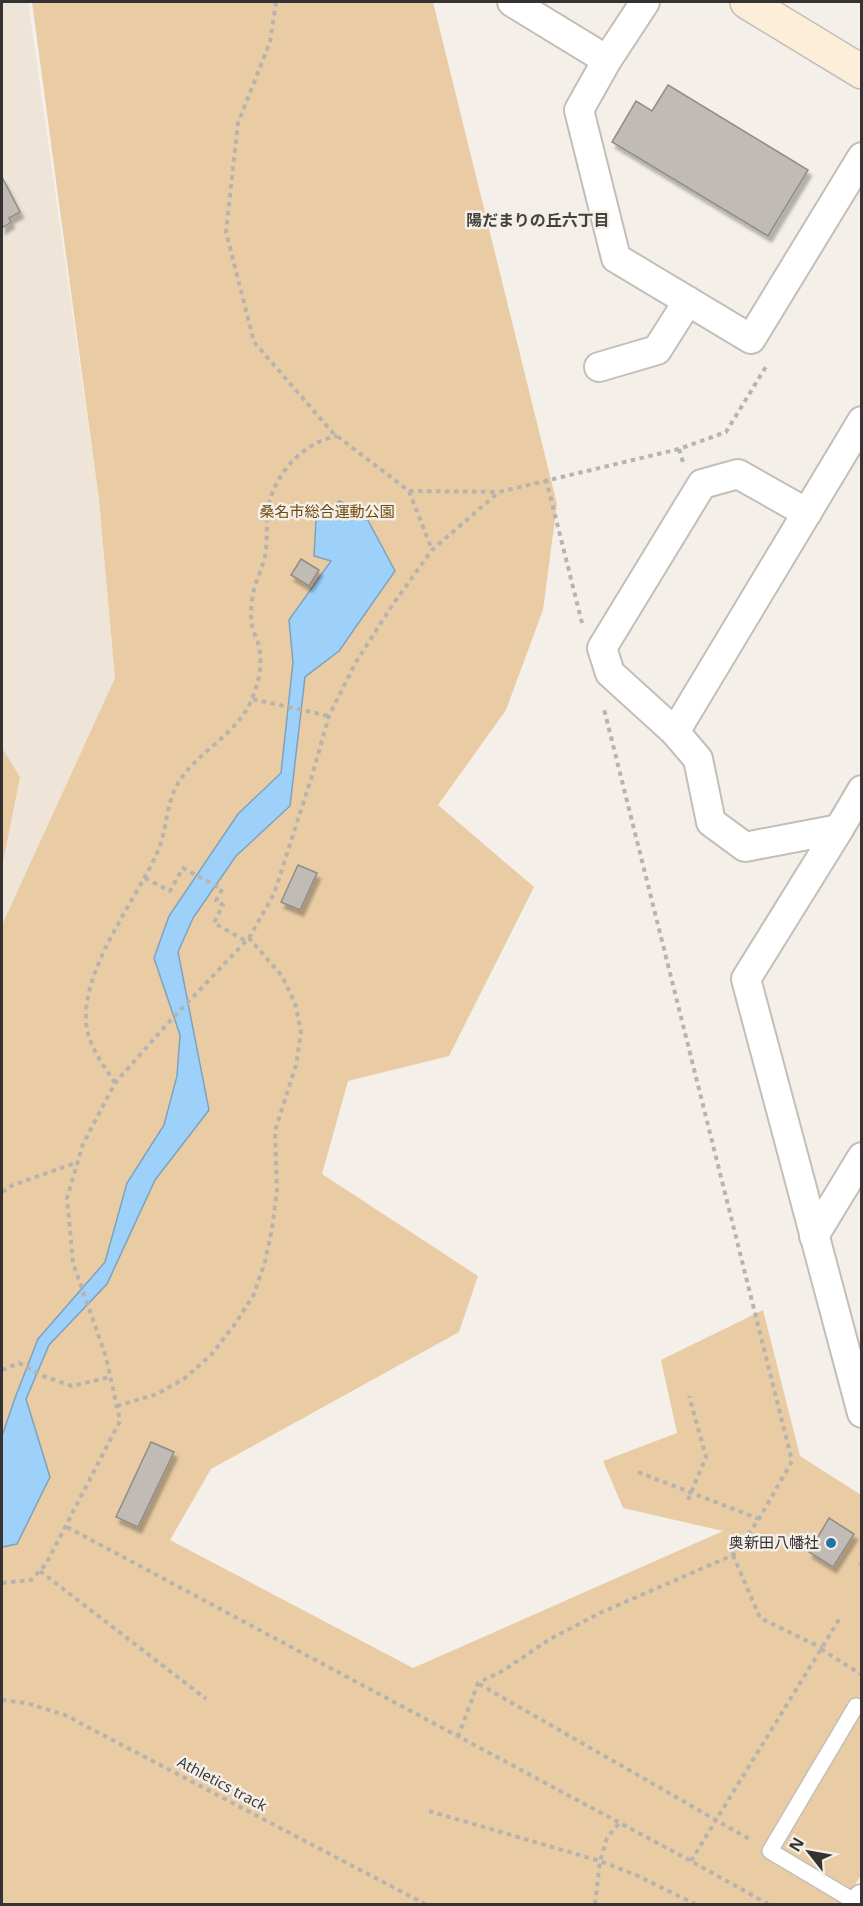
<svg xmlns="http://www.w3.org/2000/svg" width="863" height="1906" viewBox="0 0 863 1906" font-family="'Open Sans','Noto Sans JP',sans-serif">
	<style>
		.built { fill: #eee4d7 }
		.green { fill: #e9cca4 }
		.water { fill: #9dd1fa; stroke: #7ea2be; stroke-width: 1.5 }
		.building { fill: #c0bcb5; stroke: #918c86; stroke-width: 1.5; filter: url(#shadow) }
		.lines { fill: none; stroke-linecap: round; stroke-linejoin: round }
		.lane-casing { stroke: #c3beb8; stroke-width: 18 }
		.street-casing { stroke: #c3beb8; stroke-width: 32 }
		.secondary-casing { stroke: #c3beb8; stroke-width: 36 }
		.path { stroke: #b7b3af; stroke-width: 4; stroke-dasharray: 4.5 4.5; stroke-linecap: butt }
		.lane { stroke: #fff; stroke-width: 15 }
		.street { stroke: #fff; stroke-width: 28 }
		.secondary { stroke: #fdeed9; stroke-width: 33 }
		.poi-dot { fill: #2472a4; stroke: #f4efe9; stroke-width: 2 }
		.labels { text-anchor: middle; stroke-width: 5; stroke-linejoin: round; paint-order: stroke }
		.park-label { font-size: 15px; fill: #6e4b0d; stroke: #f4efe9 }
		.poi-label { font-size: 15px; fill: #353331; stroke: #f4efe9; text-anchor: end }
		.street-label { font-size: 15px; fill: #353331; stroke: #f4efe9 }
		.neighbourhood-label { font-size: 16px; font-weight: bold; fill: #45413c; stroke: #f4efe9 }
	</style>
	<defs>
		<filter id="shadow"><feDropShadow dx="3.5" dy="6" stdDeviation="1.5" flood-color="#0004"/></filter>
	</defs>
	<rect width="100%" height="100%" fill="#f4efe9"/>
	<polygon class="built" points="2,2 28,2 99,500 115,678 2,925"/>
	<g class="green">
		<polygon points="32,2 433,2 557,504 543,610 506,710 438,805 534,887 449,1056 348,1081 322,1174 478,1276 459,1332 211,1469 170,1540 413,1668 723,1531 623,1508 603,1461 677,1433 661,1360 763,1310 800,1456 861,1495 861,1875 843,1904 2,1904 2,925 115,678 99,500"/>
		<polygon points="2,748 20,777 2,867"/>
	</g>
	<polygon class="water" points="339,501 363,511 395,571 339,651 305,677 290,806 236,856 193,918 178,952 209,1110 155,1180 107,1284 49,1345 26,1399 50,1477 17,1544 2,1547 2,1436 15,1398 38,1339 105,1262 127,1183 164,1125 177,1076 180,1035 154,958 169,916 238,814 281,773 293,662 289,620 331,561 314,556 316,520"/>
	<g class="building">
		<polygon points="668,85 808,170 768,236 612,142 636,101 652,111"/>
		<polygon points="2,177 20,212 9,218 11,222 2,228"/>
		<polygon points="301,559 319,570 309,586 291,575"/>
		<polygon points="298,865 317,873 300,910 281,902"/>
		<polygon points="151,1442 174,1452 138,1527 116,1517"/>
		<polygon points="829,1518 854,1534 833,1567 809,1552"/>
	</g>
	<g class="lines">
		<defs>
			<polyline id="lane" points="856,1706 770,1851 859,1904"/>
			<g id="street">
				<polyline points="512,2 607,60"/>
				<polyline points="645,2 607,60 579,110 616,258 751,339 862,157"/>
				<polyline points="599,367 657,350 688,301"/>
				<polyline points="862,421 675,732 698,759 711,822 745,847 839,829 746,979 862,1413"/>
				<polyline points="675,732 610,673 602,648 702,484 738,474 807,513"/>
				<polyline points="839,829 862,790"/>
				<polyline points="814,1236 862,1157"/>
				<polyline points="858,1904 862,1899"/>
			</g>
			<polyline id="secondary" points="747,2 862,72"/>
		</defs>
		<use href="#lane" class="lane-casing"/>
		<use href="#street" class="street-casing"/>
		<use href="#secondary" class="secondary-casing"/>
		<g class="path">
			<polyline points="276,2 270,42 238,123 226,232 254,342 333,433 409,491 432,550"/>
			<polyline points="679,449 683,462"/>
			<polyline points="546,479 582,623"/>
			<polyline points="409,491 499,492"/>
			<polyline points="253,699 329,716"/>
			<polyline points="145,878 170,891 183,868 222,889 216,901 223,905 214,923 246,941"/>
			<path d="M 115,1083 C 106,1069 96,1056 90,1040 C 69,984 135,903 157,853 C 169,827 164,802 182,777 C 203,748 241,731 253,696 C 260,678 263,662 258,643 C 255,635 251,626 251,617 C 251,607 252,595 255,586 C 258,576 263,566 265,556 C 268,542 266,529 267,515 C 271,478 300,443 337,436"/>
			<polyline points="2,1192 13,1185 78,1162"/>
			<polyline points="2,1370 19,1363 43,1376 72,1386 110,1377"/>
			<polyline points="117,1406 157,1394 185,1378 211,1355 235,1324 254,1294 265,1262 272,1229 277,1190 275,1131 296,1065 301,1032 295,1003 282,976 249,938"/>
			<polyline points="638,1472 759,1519"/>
			<polyline points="688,1500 706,1457 689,1396"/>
			<polyline points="67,1527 691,1861 768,1904"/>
			<polyline points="733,1555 760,1618 822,1648"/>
			<polyline points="859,1563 862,1564"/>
			<polyline points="40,1571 206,1699"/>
			<polyline points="2,1583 31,1580 46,1564 120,1421 106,1357 73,1263 67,1198 83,1144 115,1083 169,1022 249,938 274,894 311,779 329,716 356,662 393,604 432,550 499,492 679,449 726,432 767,365"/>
			<polyline points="821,1649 862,1675"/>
			<polyline points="479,1684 716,1820 840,1618"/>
			<polyline points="2,1700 26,1703 65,1715 425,1904"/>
			<polyline points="458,1737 478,1683 504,1670 550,1639 600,1613 733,1555 759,1519 792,1461 604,709"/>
			<polyline points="429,1811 600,1861 638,1876 695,1904"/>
			<polyline points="691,1861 716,1820 751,1840"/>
			<polyline points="595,1904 600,1861 607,1838 619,1823"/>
		</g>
		<use href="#lane" class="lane"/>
		<use href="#street" class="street"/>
		<use href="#secondary" class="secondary"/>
	</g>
	<circle class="poi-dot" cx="831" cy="1543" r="6"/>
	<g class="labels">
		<g class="park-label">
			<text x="327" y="517">桑名市総合運動公園</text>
		</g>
		<g class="poi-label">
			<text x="819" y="1548">奥新田八幡社</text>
		</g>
		<g class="street-label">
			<text transform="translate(222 1784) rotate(28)" y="5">Athletics track</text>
		</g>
		<g class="neighbourhood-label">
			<text x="538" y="226">陽だまりの丘六丁目</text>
		</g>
	</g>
	<rect width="863" height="1906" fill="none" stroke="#353331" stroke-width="6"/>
	<g transform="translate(809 1852) rotate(301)" stroke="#f4efe9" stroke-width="4.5" paint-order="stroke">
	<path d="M0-4.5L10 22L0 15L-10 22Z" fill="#353331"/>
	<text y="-9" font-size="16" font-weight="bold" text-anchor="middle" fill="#353331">N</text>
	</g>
</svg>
